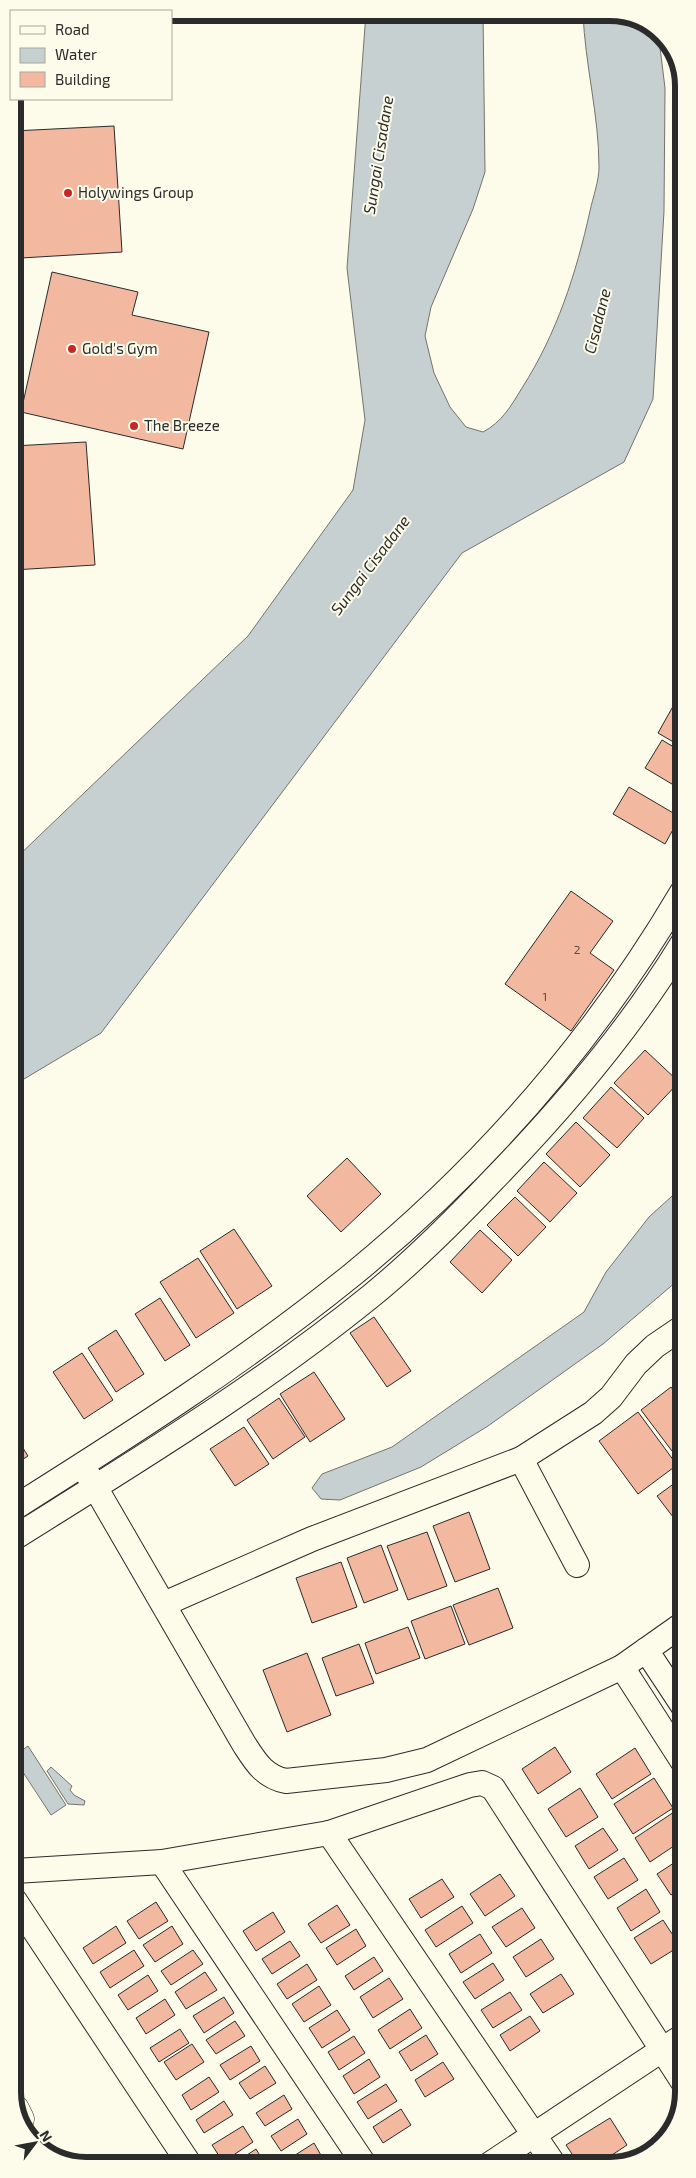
<svg xmlns="http://www.w3.org/2000/svg" width="696" height="2178" viewBox="0 0 696 2178" font-family="'Exo 2',sans-serif">
	<style>
		.water { fill: #c7d0d0; stroke: #74746e }
		.building { fill: #f2b8a0; stroke: #2b2b2b }
		.lines { fill: none; stroke-linecap: round; stroke-linejoin: round }
		.minor-casing { stroke: #2b2b2b; stroke-width: 26 }
		.highway-casing { stroke: #2b2b2b; stroke-width: 29 }
		.minor { stroke: #fdfbea; stroke-width: 24 }
		.highway { stroke: #fdfbea; stroke-width: 28 }
		.poi-dot { fill: #c62828; stroke: #fdfbea; stroke-width: 2 }
		.labels { text-anchor: middle; stroke-width: 4; stroke-linejoin: round; paint-order: stroke }
		.number-label { font-size: 12px; fill: #5d4e48 }
		.poi-label { font-size: 15px; fill: #2b2b2b; stroke: #fdfbea; text-anchor: start }
		.water-label { font-size: 16px; font-style: italic; fill: #2b2b2b; stroke: #fdfbea }
		.rim { fill: none; stroke: #2b2b2b; stroke-width: 6 }
	</style>
	<rect width="100%" height="100%" fill="#fdfbea"/>
	<g class="water">
		<path d="M 366,13 L 483,13 L 485,172 L 473,209 L 431,307 L 425,336 L 434,373 L 450,407 L 466,427 L 483,432 C 502,422 511,406 522,388 C 557,333 576,274 590,211 C 593,197 599,181 599,167 C 599,115 585,65 583,13 L 615,13 L 658,31 L 665,88 L 664,211 L 653,399 L 624,462 L 462,553 L 101,1033 L 14,1085 L 14,860 L 248,636 L 353,490 L 365,420 L 347,268 Z"/>
		<polygon points="682,1187 683,1276 603,1344 488,1426 421,1467 340,1500 321,1499 312,1488 322,1474 392,1447 584,1312 606,1272 649,1217"/>
		<polygon points="28,1746 66,1805 51,1815 15,1760 15,1755"/>
		<polygon points="51,1767 72,1786 70,1790 74,1795 85,1801 84,1805 68,1804 47,1771"/>
	</g>
	<g class="building">
		<polygon points="114,126 122,252 21,258 13,131"/>
		<polygon points="52,272 138,292 132,315 209,332 183,449 21,412"/>
		<polygon points="86,442 95,565 13,570 13,446"/>
		<polygon points="676,701 682,705 682,747 658,733"/>
		<polygon points="662,740 682,752 682,790 645,768"/>
		<polygon points="629,787 680,817 665,844 613,814"/>
		<polygon points="571,891 613,921 590,953 614,970 571,1031 505,984"/>
		<polygon points="645,1050 679,1082 648,1115 614,1083"/>
		<polygon points="611,1087 644,1118 617,1148 583,1118"/>
		<polygon points="576,1122 610,1155 580,1187 546,1154"/>
		<polygon points="347,1158 381,1194 341,1232 307,1196"/>
		<polygon points="544,1162 577,1193 550,1222 517,1191"/>
		<polygon points="515,1197 546,1227 518,1256 487,1225"/>
		<polygon points="234,1229 272,1286 237,1309 200,1251"/>
		<polygon points="480,1230 512,1260 482,1293 450,1262"/>
		<polygon points="198,1258 234,1313 196,1338 160,1282"/>
		<polygon points="160,1298 190,1345 165,1361 135,1314"/>
		<polygon points="374,1317 411,1371 387,1387 350,1333"/>
		<polygon points="116,1330 144,1374 116,1392 88,1348"/>
		<polygon points="82,1353 113,1400 84,1419 53,1372"/>
		<polygon points="314,1372 345,1419 310,1442 280,1394"/>
		<polygon points="683,1381 683,1398 675,1387"/>
		<polygon points="671,1387 683,1403 683,1443 672,1451 641,1410"/>
		<polygon points="279,1398 305,1437 273,1459 247,1420"/>
		<polygon points="638,1412 677,1465 638,1494 599,1441"/>
		<polygon points="244,1427 269,1464 235,1486 210,1449"/>
		<polygon points="14,1434 28,1456 14,1465"/>
		<polygon points="683,1477 683,1530 657,1496"/>
		<polygon points="469,1512 490,1569 455,1582 433,1526"/>
		<polygon points="427,1532 447,1586 408,1600 387,1546"/>
		<polygon points="381,1545 398,1590 364,1603 347,1558"/>
		<polygon points="341,1562 357,1607 312,1623 296,1578"/>
		<polygon points="498,1588 513,1628 469,1645 453,1605"/>
		<polygon points="451,1606 465,1644 425,1659 411,1621"/>
		<polygon points="408,1627 420,1658 376,1674 365,1643"/>
		<polygon points="359,1644 374,1683 336,1696 322,1658"/>
		<polygon points="307,1653 331,1715 287,1732 263,1670"/>
		<polygon points="555,1747 571,1772 538,1794 522,1769"/>
		<polygon points="635,1748 651,1774 612,1799 596,1774"/>
		<polygon points="654,1778 673,1808 633,1834 614,1804"/>
		<polygon points="580,1788 598,1817 566,1837 548,1809"/>
		<polygon points="674,1812 683,1826 683,1840 650,1862 635,1838"/>
		<polygon points="603,1828 618,1850 589,1869 575,1846"/>
		<polygon points="683,1857 683,1887 671,1895 657,1874"/>
		<polygon points="624,1858 638,1880 608,1899 594,1877"/>
		<polygon points="500,1874 515,1896 485,1916 470,1894"/>
		<polygon points="442,1879 454,1897 421,1918 409,1899"/>
		<polygon points="646,1889 660,1912 631,1931 617,1908"/>
		<polygon points="156,1902 168,1921 139,1939 127,1921"/>
		<polygon points="337,1905 350,1925 321,1943 308,1924"/>
		<polygon points="462,1906 473,1923 436,1947 425,1930"/>
		<polygon points="522,1908 535,1928 506,1947 492,1927"/>
		<polygon points="273,1912 285,1932 256,1951 243,1931"/>
		<polygon points="663,1920 680,1946 651,1964 634,1938"/>
		<polygon points="116,1926 126,1943 93,1964 83,1948"/>
		<polygon points="172,1926 183,1944 155,1962 143,1945"/>
		<polygon points="356,1929 366,1946 337,1965 326,1948"/>
		<polygon points="480,1934 492,1953 461,1973 449,1954"/>
		<polygon points="541,1939 554,1959 526,1977 513,1957"/>
		<polygon points="290,1941 300,1956 272,1974 262,1959"/>
		<polygon points="134,1950 144,1966 110,1988 100,1972"/>
		<polygon points="193,1950 203,1964 171,1985 161,1971"/>
		<polygon points="374,1957 383,1971 354,1990 345,1976"/>
		<polygon points="493,1963 504,1980 475,1999 463,1982"/>
		<polygon points="307,1964 317,1980 287,1999 277,1984"/>
		<polygon points="205,1972 217,1990 186,2009 175,1992"/>
		<polygon points="561,1974 574,1994 543,2013 530,1994"/>
		<polygon points="148,1975 158,1991 128,2010 118,1995"/>
		<polygon points="389,1978 403,1999 373,2018 360,1997"/>
		<polygon points="319,1986 331,2005 304,2022 292,2004"/>
		<polygon points="510,1992 522,2010 493,2028 481,2010"/>
		<polygon points="224,1997 234,2013 204,2033 193,2016"/>
		<polygon points="165,1999 175,2015 146,2034 136,2018"/>
		<polygon points="410,2009 422,2028 390,2049 378,2030"/>
		<polygon points="337,2010 350,2030 322,2048 309,2028"/>
		<polygon points="530,2016 540,2031 510,2051 500,2035"/>
		<polygon points="235,2021 245,2036 216,2054 206,2040"/>
		<polygon points="180,2029 189,2043 159,2062 150,2048"/>
		<polygon points="426,2035 438,2054 411,2071 399,2052"/>
		<polygon points="354,2036 365,2053 339,2070 328,2052"/>
		<polygon points="192,2044 204,2062 176,2080 164,2062"/>
		<polygon points="251,2046 260,2061 230,2080 220,2065"/>
		<polygon points="369,2059 380,2077 354,2094 343,2076"/>
		<polygon points="443,2062 454,2079 425,2097 415,2080"/>
		<polygon points="265,2066 276,2083 250,2099 239,2083"/>
		<polygon points="209,2077 219,2092 191,2110 182,2095"/>
		<polygon points="386,2084 397,2101 368,2119 357,2102"/>
		<polygon points="284,2095 292,2109 265,2126 256,2113"/>
		<polygon points="224,2101 233,2115 204,2133 196,2120"/>
		<polygon points="401,2109 411,2125 383,2143 373,2127"/>
		<polygon points="610,2118 627,2145 600,2163 578,2163 566,2145"/>
		<polygon points="298,2119 307,2134 281,2151 271,2136"/>
		<polygon points="243,2126 253,2142 223,2162 212,2145"/>
		<polygon points="314,2143 322,2157 311,2164 293,2164 289,2159"/>
		<polygon points="256,2149 265,2164 232,2165"/>
	</g>
	<g class="lines">
		<defs>
			<g id="minor">
				<polyline points="521,1459 577,1565"/>
				<path d="M 87,1473 L 244,1744 C 255,1761 264,1777 286,1781 L 386,1770 L 427,1760 L 622,1667 L 683,1624"/>
				<path d="M 14,1508 C 130,1435 246,1361 352,1275 C 483,1168 596,1038 682,892"/>
				<path d="M 14,1538 C 135,1462 259,1387 371,1296 C 414,1261 454,1221 492,1181 C 563,1108 629,1031 682,944"/>
				<polyline points="164,1604 312,1539 521,1459 593,1413 611,1397 636,1364 655,1346 683,1327"/>
				<polyline points="646,1650 683,1706"/>
				<polyline points="622,1667 683,1762"/>
				<polyline points="329,1833 553,2163"/>
				<polyline points="162,1862 364,2164"/>
				<polyline points="15,1871 162,1862 329,1833 470,1785 482,1783 493,1788 683,2082"/>
				<polyline points="15,1901 190,2165"/>
				<polyline points="490,2164 683,2036"/>
			</g>
			<polyline id="highway" points="15,2109 20,2119"/>
		</defs>
		<use href="#minor" class="minor-casing"/>
		<use href="#highway" class="highway-casing"/>
		<use href="#minor" class="minor"/>
		<use href="#highway" class="highway"/>
	</g>
	<g class="poi-dot">
		<circle cx="68" cy="193" r="5"/>
		<circle cx="72" cy="349" r="5"/>
		<circle cx="134" cy="426" r="5"/>
	</g>
	<g class="labels">
		<g class="number-label">
			<text x="577" y="954">2</text>
			<text x="545" y="1001">1</text>
		</g>
		<g class="poi-label">
			<text x="78" y="198">Holywings Group</text>
			<text x="82" y="354">Gold's Gym</text>
			<text x="144" y="431">The Breeze</text>
		</g>
		<g class="water-label">
			<text transform="translate(378 155) rotate(-81)" y="6">Sungai Cisadane</text>
			<text transform="translate(597 321) rotate(-76)" y="6">Cisadane</text>
			<text transform="translate(370 565) rotate(-53)" y="6">Sungai Cisadane</text>
		</g>
	</g>
	<path d="M0 0H696V2178H0ZM86 21H610A65 65 0 0 1 675 86V2092A65 65 0 0 1 610 2157H86A65 65 0 0 1 21 2092V86A65 65 0 0 1 86 21Z" fill="#fdfbea" fill-rule="evenodd"/>
	<path class="rim" d="M86 21H610A65 65 0 0 1 675 86V2092A65 65 0 0 1 610 2157H86A65 65 0 0 1 21 2092V86A65 65 0 0 1 86 21Z"/>
	<rect x="10" y="10" width="162" height="90" fill="#fdfbea" stroke="#a9a89e"/>
	<rect x="20" y="26" width="25" height="8" fill="#fdfbea" stroke="#a9a89e"/>
	<text x="55" y="35" font-size="15" fill="#2b2b2b">Road</text>
	<rect x="20" y="48" width="25" height="15" fill="#c7d0d0" stroke="#a9a89e"/>
	<text x="55" y="60" font-size="15" fill="#2b2b2b">Water</text>
	<rect x="20" y="72" width="25" height="15" fill="#f2b8a0" stroke="#a9a89e"/>
	<text x="55" y="85" font-size="15" fill="#2b2b2b">Building</text>
	<g transform="translate(35 2143) rotate(58)" stroke="#fdfbea" stroke-width="4" paint-order="stroke">
	<path d="M0-4L9 19L0 12L-9 19Z" fill="#2b2b2b"/>
	<text y="-8" font-size="14" font-weight="bold" text-anchor="middle" fill="#2b2b2b">N</text>
	</g>
</svg>
